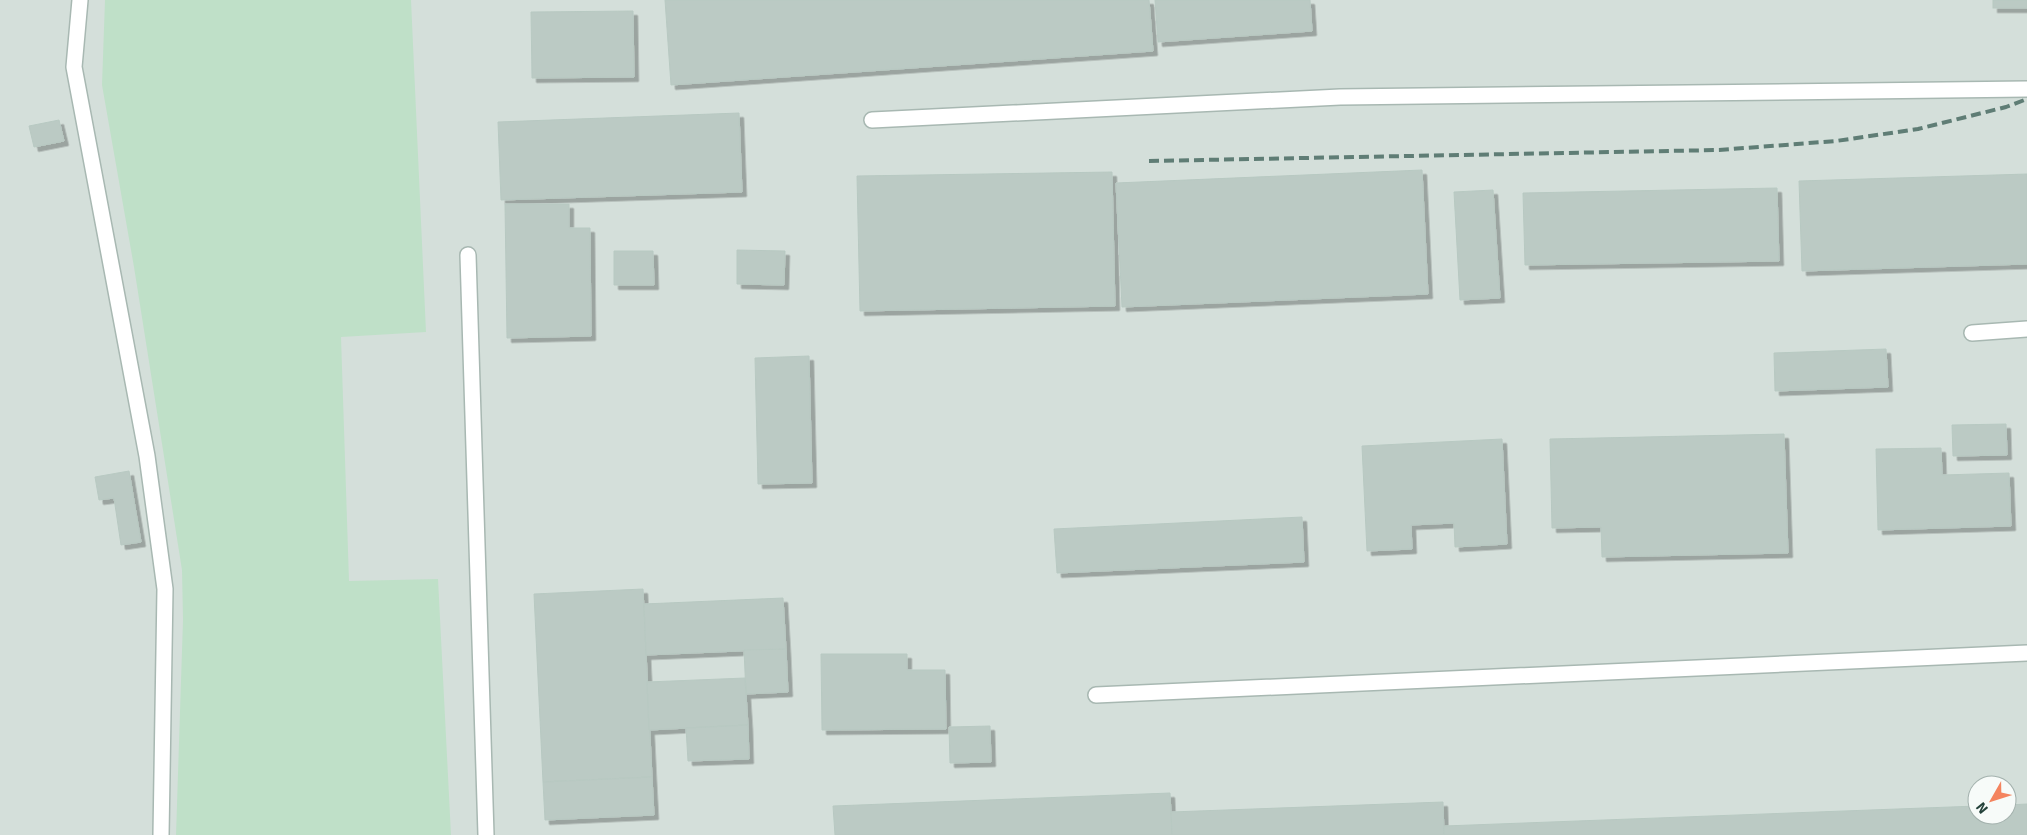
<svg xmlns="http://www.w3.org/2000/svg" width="2027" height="835" viewBox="0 0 2027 835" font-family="Signika,sans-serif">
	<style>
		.built { fill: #d4dfda; fill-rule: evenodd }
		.green { fill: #bfe0c8 }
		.building { fill: #bbcac4; stroke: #b8c9c2; filter: url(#shadow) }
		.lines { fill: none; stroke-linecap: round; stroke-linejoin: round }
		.minor-casing { stroke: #a8b8b2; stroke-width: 18 }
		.minor { stroke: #fff; stroke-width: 15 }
		.rail { stroke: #5f7d75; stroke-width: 4; stroke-dasharray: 10 5; stroke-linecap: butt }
	</style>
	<defs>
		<filter id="shadow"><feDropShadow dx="4.5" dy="4.5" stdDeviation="0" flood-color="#0004"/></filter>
	</defs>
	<rect width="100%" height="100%" fill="#e6efeb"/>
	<path class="built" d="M 0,0 L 2027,0 L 2027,835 L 0,835 ZM 1977,785 L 2007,785 L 2007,815 L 1977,815 Z"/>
	<polygon class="green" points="105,0 411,0 426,332 341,337 349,581 438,579 451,835 176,835 183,620 182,570 134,267 102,85"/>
	<g class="building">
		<polygon points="665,0 1149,0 1153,51 671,85"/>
		<polygon points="1155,0 1310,0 1312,31 1158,42"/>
		<rect x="1993" y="0" width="34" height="8"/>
		<polygon points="633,11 634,77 532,78 531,12"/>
		<polygon points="739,113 742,192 501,200 498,122"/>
		<polygon points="59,120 64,141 34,147 29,126"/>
		<polygon points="1422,170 1428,294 1122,307 1116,183"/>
		<polygon points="1112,172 1115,306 860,311 857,176"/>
		<polygon points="2027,174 2027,264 1802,271 1799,181"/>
		<polygon points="1777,188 1779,261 1525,265 1523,193"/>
		<polygon points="1493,190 1500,298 1460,300 1454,192"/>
		<polygon points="505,204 569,204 569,228 590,228 591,336 507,338"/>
		<polygon points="737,250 785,251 784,285 737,284"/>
		<polygon points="614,251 653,251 654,285 614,285"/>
		<polygon points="1886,349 1888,387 1775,391 1774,353"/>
		<polygon points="809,356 812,483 758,484 755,358"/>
		<polygon points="2006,424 2007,455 1953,456 1952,425"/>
		<polygon points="1784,434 1788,553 1602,557 1601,527 1552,528 1550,439"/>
		<polygon points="1502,439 1507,544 1455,547 1454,523 1411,525 1412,549 1367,551 1362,446"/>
		<polygon points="1941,448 1942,475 2009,473 2011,526 1878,530 1876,449"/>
		<polygon points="129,471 141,542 121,545 114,498 99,500 95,477"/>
		<polygon points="1302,517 1304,562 1057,573 1054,529"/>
		<polygon points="643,589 652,777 543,782 534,594"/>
		<polygon points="783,598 786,649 646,655 644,604"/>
		<polygon points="786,649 788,692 746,694 744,650"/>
		<polygon points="821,654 907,654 907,670 945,670 946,729 822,730"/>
		<polygon points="745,678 748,725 649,730 647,682"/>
		<polygon points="748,725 749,759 688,761 686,728"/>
		<polygon points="990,726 991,762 950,763 949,727"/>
		<polygon points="652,777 654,815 545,820 543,782"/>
		<polygon points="1170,793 1172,835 835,835 833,806"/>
		<polygon points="1443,802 1444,835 1172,835 1171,812"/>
		<polygon points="2027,804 2027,835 1444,835 1444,826 1977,806 1977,815 2007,815 2007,805"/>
	</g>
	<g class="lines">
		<defs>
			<g id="minor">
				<polyline points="80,0 74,67 147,456 165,589 161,835"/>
				<polyline points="872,120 1340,97 2027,89"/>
				<polyline points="468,255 486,835"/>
				<polyline points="1972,333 2027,329"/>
				<polyline points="1096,695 2027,653"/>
			</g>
		</defs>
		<use href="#minor" class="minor-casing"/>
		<use href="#minor" class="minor"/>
		<polyline class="rail" points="1149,161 1719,150 1836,141 1918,129 2006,107 2027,99"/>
	</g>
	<g transform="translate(1992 800) rotate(231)"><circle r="24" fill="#f7fbf9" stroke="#a3b1ad"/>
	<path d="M0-4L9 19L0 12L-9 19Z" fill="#f4845f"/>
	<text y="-8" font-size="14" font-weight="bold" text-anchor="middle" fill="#24423a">N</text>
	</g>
</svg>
